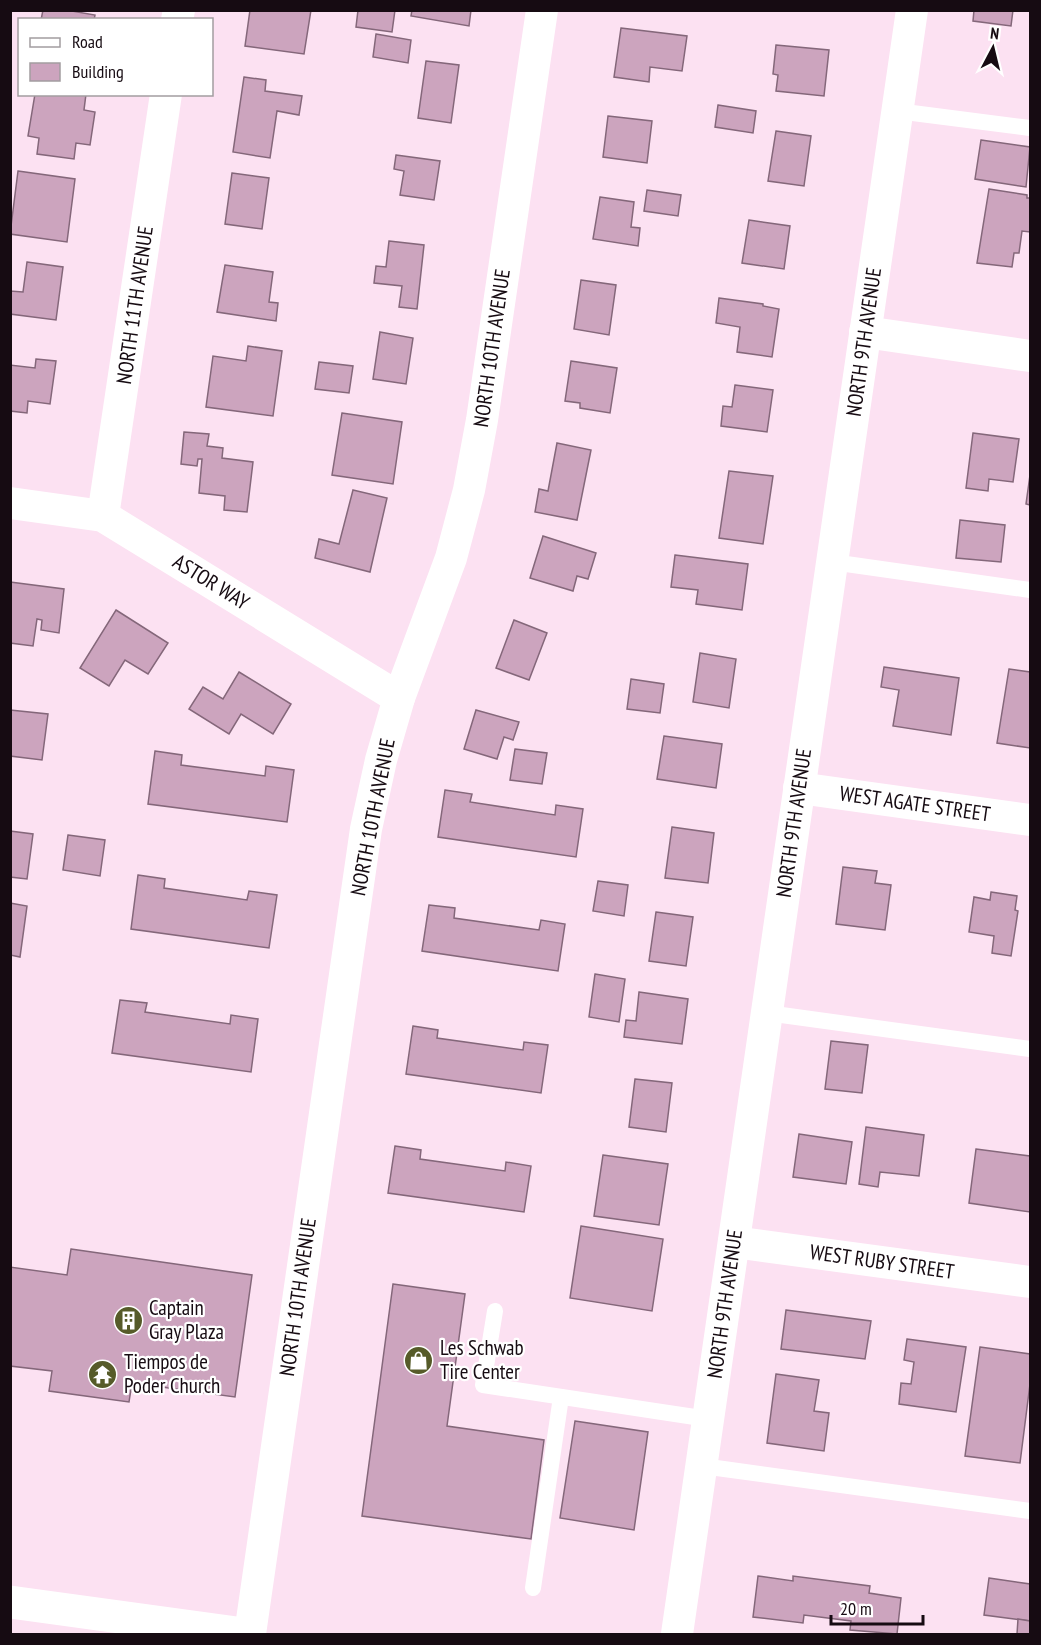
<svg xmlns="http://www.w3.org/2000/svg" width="1041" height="1645" viewBox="0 0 1041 1645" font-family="'PT Sans Narrow',sans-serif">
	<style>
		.building { fill: #cca4be; stroke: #84677a; stroke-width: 1.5 }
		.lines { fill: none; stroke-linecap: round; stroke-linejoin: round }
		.lane { stroke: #fff; stroke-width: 16 }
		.street { stroke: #fff; stroke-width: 32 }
		.secondary { stroke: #fff; stroke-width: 33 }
		.labels { text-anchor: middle; stroke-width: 4.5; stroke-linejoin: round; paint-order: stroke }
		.street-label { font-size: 21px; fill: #160b12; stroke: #fff }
		.poi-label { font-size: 21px; fill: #160b12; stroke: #fff; text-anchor: start }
	</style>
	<rect width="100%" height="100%" fill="#fce1f2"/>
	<g class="building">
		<polygon points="43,10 66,10 95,15 94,20 41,20"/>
		<polygon points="250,10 311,10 304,54 245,46"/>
		<polygon points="358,10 395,10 392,32 356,27"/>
		<polygon points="412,10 471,10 469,26 411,16"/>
		<polygon points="974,10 1013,10 1011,26 973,21"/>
		<polygon points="621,28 687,36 682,71 650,67 649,82 614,77"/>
		<polygon points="376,34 411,40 408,63 373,57"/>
		<polygon points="776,45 829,50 824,96 776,91 778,75 773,74"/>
		<polygon points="426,61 459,65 451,123 418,118"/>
		<polygon points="244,77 266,80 265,91 302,96 299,115 277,111 270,158 233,152"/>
		<polygon points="35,94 86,94 84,110 95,112 90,145 76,143 74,159 37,154 39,138 28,136"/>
		<polygon points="718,105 756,111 753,133 715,127"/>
		<polygon points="608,116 652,121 647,163 603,157"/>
		<polygon points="776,131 811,136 804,186 768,181"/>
		<polygon points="981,140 1030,147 1026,187 975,179"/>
		<polygon points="396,155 440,161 434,200 400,195 404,171 394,169"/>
		<polygon points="18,171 75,179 67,242 10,234"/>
		<polygon points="232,173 269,178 262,229 225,224"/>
		<polygon points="989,189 1027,195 1027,198 1030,198 1030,232 1022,231 1019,253 1014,253 1012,267 977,263"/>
		<polygon points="647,190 681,195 678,216 644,211"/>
		<polygon points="600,197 634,202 631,227 640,228 638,246 593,239"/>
		<polygon points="749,220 790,226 784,269 742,263"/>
		<polygon points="389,241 424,245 417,309 399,307 402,286 374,283 376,266 386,267"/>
		<polygon points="27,262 63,267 56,320 10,314 10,291 23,292"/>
		<polygon points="225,265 273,272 269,302 278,303 276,321 217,312"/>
		<polygon points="581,280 616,285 609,335 574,329"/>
		<polygon points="719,298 763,304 763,306 779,309 772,357 737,352 740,327 716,323"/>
		<polygon points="380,332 413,338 406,384 373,379"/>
		<polygon points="248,346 282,351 273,416 206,407 213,356 246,361"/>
		<polygon points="36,359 56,361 50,404 28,401 27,413 10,411 10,365 35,368"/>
		<polygon points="571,361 617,368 610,413 580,408 580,403 565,401"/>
		<polygon points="319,362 353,366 349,393 315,389"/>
		<polygon points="735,385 773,390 767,432 721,426 723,406 732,407"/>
		<polygon points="342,413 402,422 393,484 332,475"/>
		<polygon points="184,432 209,434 207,446 223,448 222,458 253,462 247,512 224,510 225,496 199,493 202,459 198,459 197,466 181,464"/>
		<polygon points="973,433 1019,439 1013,482 989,479 988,491 966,488"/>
		<polygon points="557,443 591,450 577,520 535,512 539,489 548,491"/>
		<polygon points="729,471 773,476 763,544 719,538"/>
		<polygon points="1030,475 1030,505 1026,504"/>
		<polygon points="353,490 387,498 370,572 315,558 319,539 339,544"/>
		<polygon points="960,520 1005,525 1001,562 956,558"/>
		<polygon points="543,536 596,553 588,579 577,576 573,591 530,578"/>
		<polygon points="675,555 748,564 742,610 696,604 698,590 671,587"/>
		<polygon points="10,582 64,589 59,633 41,630 42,620 37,619 33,646 10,643"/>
		<polygon points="116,610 168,643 148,674 125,660 109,686 80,668"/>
		<polygon points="514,620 547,633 529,680 496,668"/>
		<polygon points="700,653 736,659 729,708 693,702"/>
		<polygon points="884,667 959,678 951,735 893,726 899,690 881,687"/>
		<polygon points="1009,669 1030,672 1030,748 997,743"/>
		<polygon points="239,672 291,704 273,734 241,714 229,734 189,709 203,687 223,699"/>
		<polygon points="631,679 664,684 660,713 627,709"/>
		<polygon points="10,710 48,714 42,760 10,756"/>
		<polygon points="476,710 519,722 513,740 504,737 497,759 464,749"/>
		<polygon points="664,736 722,744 716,788 657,779"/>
		<polygon points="515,749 547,753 542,784 510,780"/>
		<polygon points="155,751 182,755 181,765 265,776 266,766 294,770 287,822 148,804"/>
		<polygon points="445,790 472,794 470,802 555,815 556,805 583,809 576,857 438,837"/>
		<polygon points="672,827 714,833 708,883 665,878"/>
		<polygon points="10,831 33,834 27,879 10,877"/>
		<polygon points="68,835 105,840 100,876 63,870"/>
		<polygon points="843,867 877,871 875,883 891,885 885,930 836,924"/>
		<polygon points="138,875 165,879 164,888 247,900 249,891 277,895 269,948 131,929"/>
		<polygon points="598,881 628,885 624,916 593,911"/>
		<polygon points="991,892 1017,896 1015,910 1018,911 1011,956 992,953 994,936 969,932 974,897 990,900"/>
		<polygon points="10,903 27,906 20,957 10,955"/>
		<polygon points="429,905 455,908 454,918 539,930 541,920 565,924 558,971 422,951"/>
		<polygon points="656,912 693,917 686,966 649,961"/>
		<polygon points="595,974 625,979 619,1022 589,1017"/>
		<polygon points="639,992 688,999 682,1044 624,1037 626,1020 636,1021"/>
		<polygon points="120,1000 147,1003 145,1012 230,1024 231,1015 258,1019 251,1072 112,1053"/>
		<polygon points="413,1026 438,1030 437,1038 523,1050 524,1042 548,1045 541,1093 406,1074"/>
		<polygon points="831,1041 868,1045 862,1093 825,1089"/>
		<polygon points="635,1079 672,1083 666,1132 629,1127"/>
		<polygon points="866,1127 924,1135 919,1176 880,1172 878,1187 859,1184"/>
		<polygon points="799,1134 852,1142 846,1184 793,1177"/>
		<polygon points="395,1146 421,1150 420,1159 505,1171 506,1162 531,1166 524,1212 388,1193"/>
		<polygon points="976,1149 1030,1156 1030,1212 969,1203"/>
		<polygon points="603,1155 668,1164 659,1225 594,1216"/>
		<polygon points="581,1226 663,1239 652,1311 570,1298"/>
		<polygon points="71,1249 252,1275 235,1397 132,1383 129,1402 49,1391 52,1371 10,1366 10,1267 67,1275"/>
		<polygon points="393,1284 465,1294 447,1426 544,1440 531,1539 362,1516"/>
		<polygon points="786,1310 871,1321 865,1359 781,1349"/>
		<polygon points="907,1339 966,1347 956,1412 899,1404 901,1383 911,1384 914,1362 904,1360"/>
		<polygon points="980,1347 1030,1354 1030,1384 1020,1463 965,1456"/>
		<polygon points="776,1374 819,1380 814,1411 829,1413 824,1451 767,1443"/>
		<polygon points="575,1421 648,1432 634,1530 560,1518"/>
		<polygon points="758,1576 793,1581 793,1576 870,1586 869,1593 901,1598 897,1634 850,1630 851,1621 804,1615 803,1623 753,1617"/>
		<polygon points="989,1578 1030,1584 1030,1621 984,1615"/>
		<polygon points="1018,1619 1030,1621 1030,1634 1017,1634"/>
	</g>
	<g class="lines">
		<g class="lane">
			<polyline points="897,111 1030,128"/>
			<polyline points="832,562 1030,590"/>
			<polyline points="767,1013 1030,1049"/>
			<polyline points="495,1311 483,1385 708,1419"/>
			<polyline points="702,1466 1030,1511"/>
			<polyline points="533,1588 561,1397"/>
		</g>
		<g class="street">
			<polyline points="177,20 179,10"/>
			<polyline points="865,332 1030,356"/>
			<polyline points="10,503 103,516 399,698"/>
			<polyline points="103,516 166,94"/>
			<polyline points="799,788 1030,820"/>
			<polyline points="734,1242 1030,1282"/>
			<polyline points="250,1634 366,829 381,760 399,698 451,558 469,490 482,420 542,10"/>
			<polyline points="677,1634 912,10"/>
		</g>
		<polyline class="secondary" points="10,1602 244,1634"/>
	</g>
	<defs>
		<symbol id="building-disc" viewBox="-11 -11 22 22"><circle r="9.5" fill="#565b29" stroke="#fff"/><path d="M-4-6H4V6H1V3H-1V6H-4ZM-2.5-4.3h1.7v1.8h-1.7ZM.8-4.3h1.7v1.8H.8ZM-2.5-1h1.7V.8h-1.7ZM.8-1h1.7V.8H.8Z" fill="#fff"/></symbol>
		<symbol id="shop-disc" viewBox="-11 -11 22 22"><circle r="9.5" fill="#565b29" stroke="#fff"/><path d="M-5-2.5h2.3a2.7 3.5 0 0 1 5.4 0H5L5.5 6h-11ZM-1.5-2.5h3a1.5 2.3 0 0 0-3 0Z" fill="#fff"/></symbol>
		<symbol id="temple-disc" viewBox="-11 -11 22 22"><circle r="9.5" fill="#565b29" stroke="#fff"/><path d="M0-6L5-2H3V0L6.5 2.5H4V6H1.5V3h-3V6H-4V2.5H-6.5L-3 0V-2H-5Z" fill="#fff"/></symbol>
	</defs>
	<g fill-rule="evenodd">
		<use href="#building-disc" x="112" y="1304" width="33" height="33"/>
		<use href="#shop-disc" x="402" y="1344" width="33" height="33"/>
		<use href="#temple-disc" x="86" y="1358" width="33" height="33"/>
	</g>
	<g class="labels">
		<g class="street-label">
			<text transform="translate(135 305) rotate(-82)" y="7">NORTH 11TH AVENUE</text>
			<text transform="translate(864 342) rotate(-82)" y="7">NORTH 9TH AVENUE</text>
			<text transform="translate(492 348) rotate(-82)" y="7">NORTH 10TH AVENUE</text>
			<text transform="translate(211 582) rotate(32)" y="7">ASTOR WAY</text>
			<text transform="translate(915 804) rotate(8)" y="7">WEST AGATE STREET</text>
			<text transform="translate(373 817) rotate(-79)" y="7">NORTH 10TH AVENUE</text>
			<text transform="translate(794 823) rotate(-82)" y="7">NORTH 9TH AVENUE</text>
			<text transform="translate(882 1262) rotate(8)" y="7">WEST RUBY STREET</text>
			<text transform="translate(298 1297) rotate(-82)" y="7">NORTH 10TH AVENUE</text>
			<text transform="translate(725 1304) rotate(-82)" y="7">NORTH 9TH AVENUE</text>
		</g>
		<g class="poi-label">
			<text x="149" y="1315">Captain<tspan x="149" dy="24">Gray Plaza</tspan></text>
			<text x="440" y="1355">Les Schwab<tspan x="440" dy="24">Tire Center</tspan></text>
			<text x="124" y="1369">Tiempos de<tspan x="124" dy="24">Poder Church</tspan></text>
		</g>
	</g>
	<rect width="1041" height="1645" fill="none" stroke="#160b12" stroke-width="24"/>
	<rect x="18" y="18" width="195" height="78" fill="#ffffff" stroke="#a29da0" stroke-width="1.5"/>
	<rect x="30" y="38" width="30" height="9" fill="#ffffff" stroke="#a29da0" stroke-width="1.5"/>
	<text x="72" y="48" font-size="18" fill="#160b12">Road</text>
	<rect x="30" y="63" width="30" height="18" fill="#cca4be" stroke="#a29da0" stroke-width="1.5"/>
	<text x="72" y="78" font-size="18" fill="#160b12">Building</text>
	<g transform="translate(993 48) rotate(7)" stroke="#ffffff" stroke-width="4.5" paint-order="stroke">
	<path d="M0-4.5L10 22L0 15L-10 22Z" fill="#160b12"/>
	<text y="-9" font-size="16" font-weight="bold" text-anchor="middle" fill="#160b12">N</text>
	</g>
	<path d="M831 1615v9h92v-9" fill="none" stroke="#160b12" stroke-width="3"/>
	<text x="840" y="1615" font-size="18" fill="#160b12" stroke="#ffffff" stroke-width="4.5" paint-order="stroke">20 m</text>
</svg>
